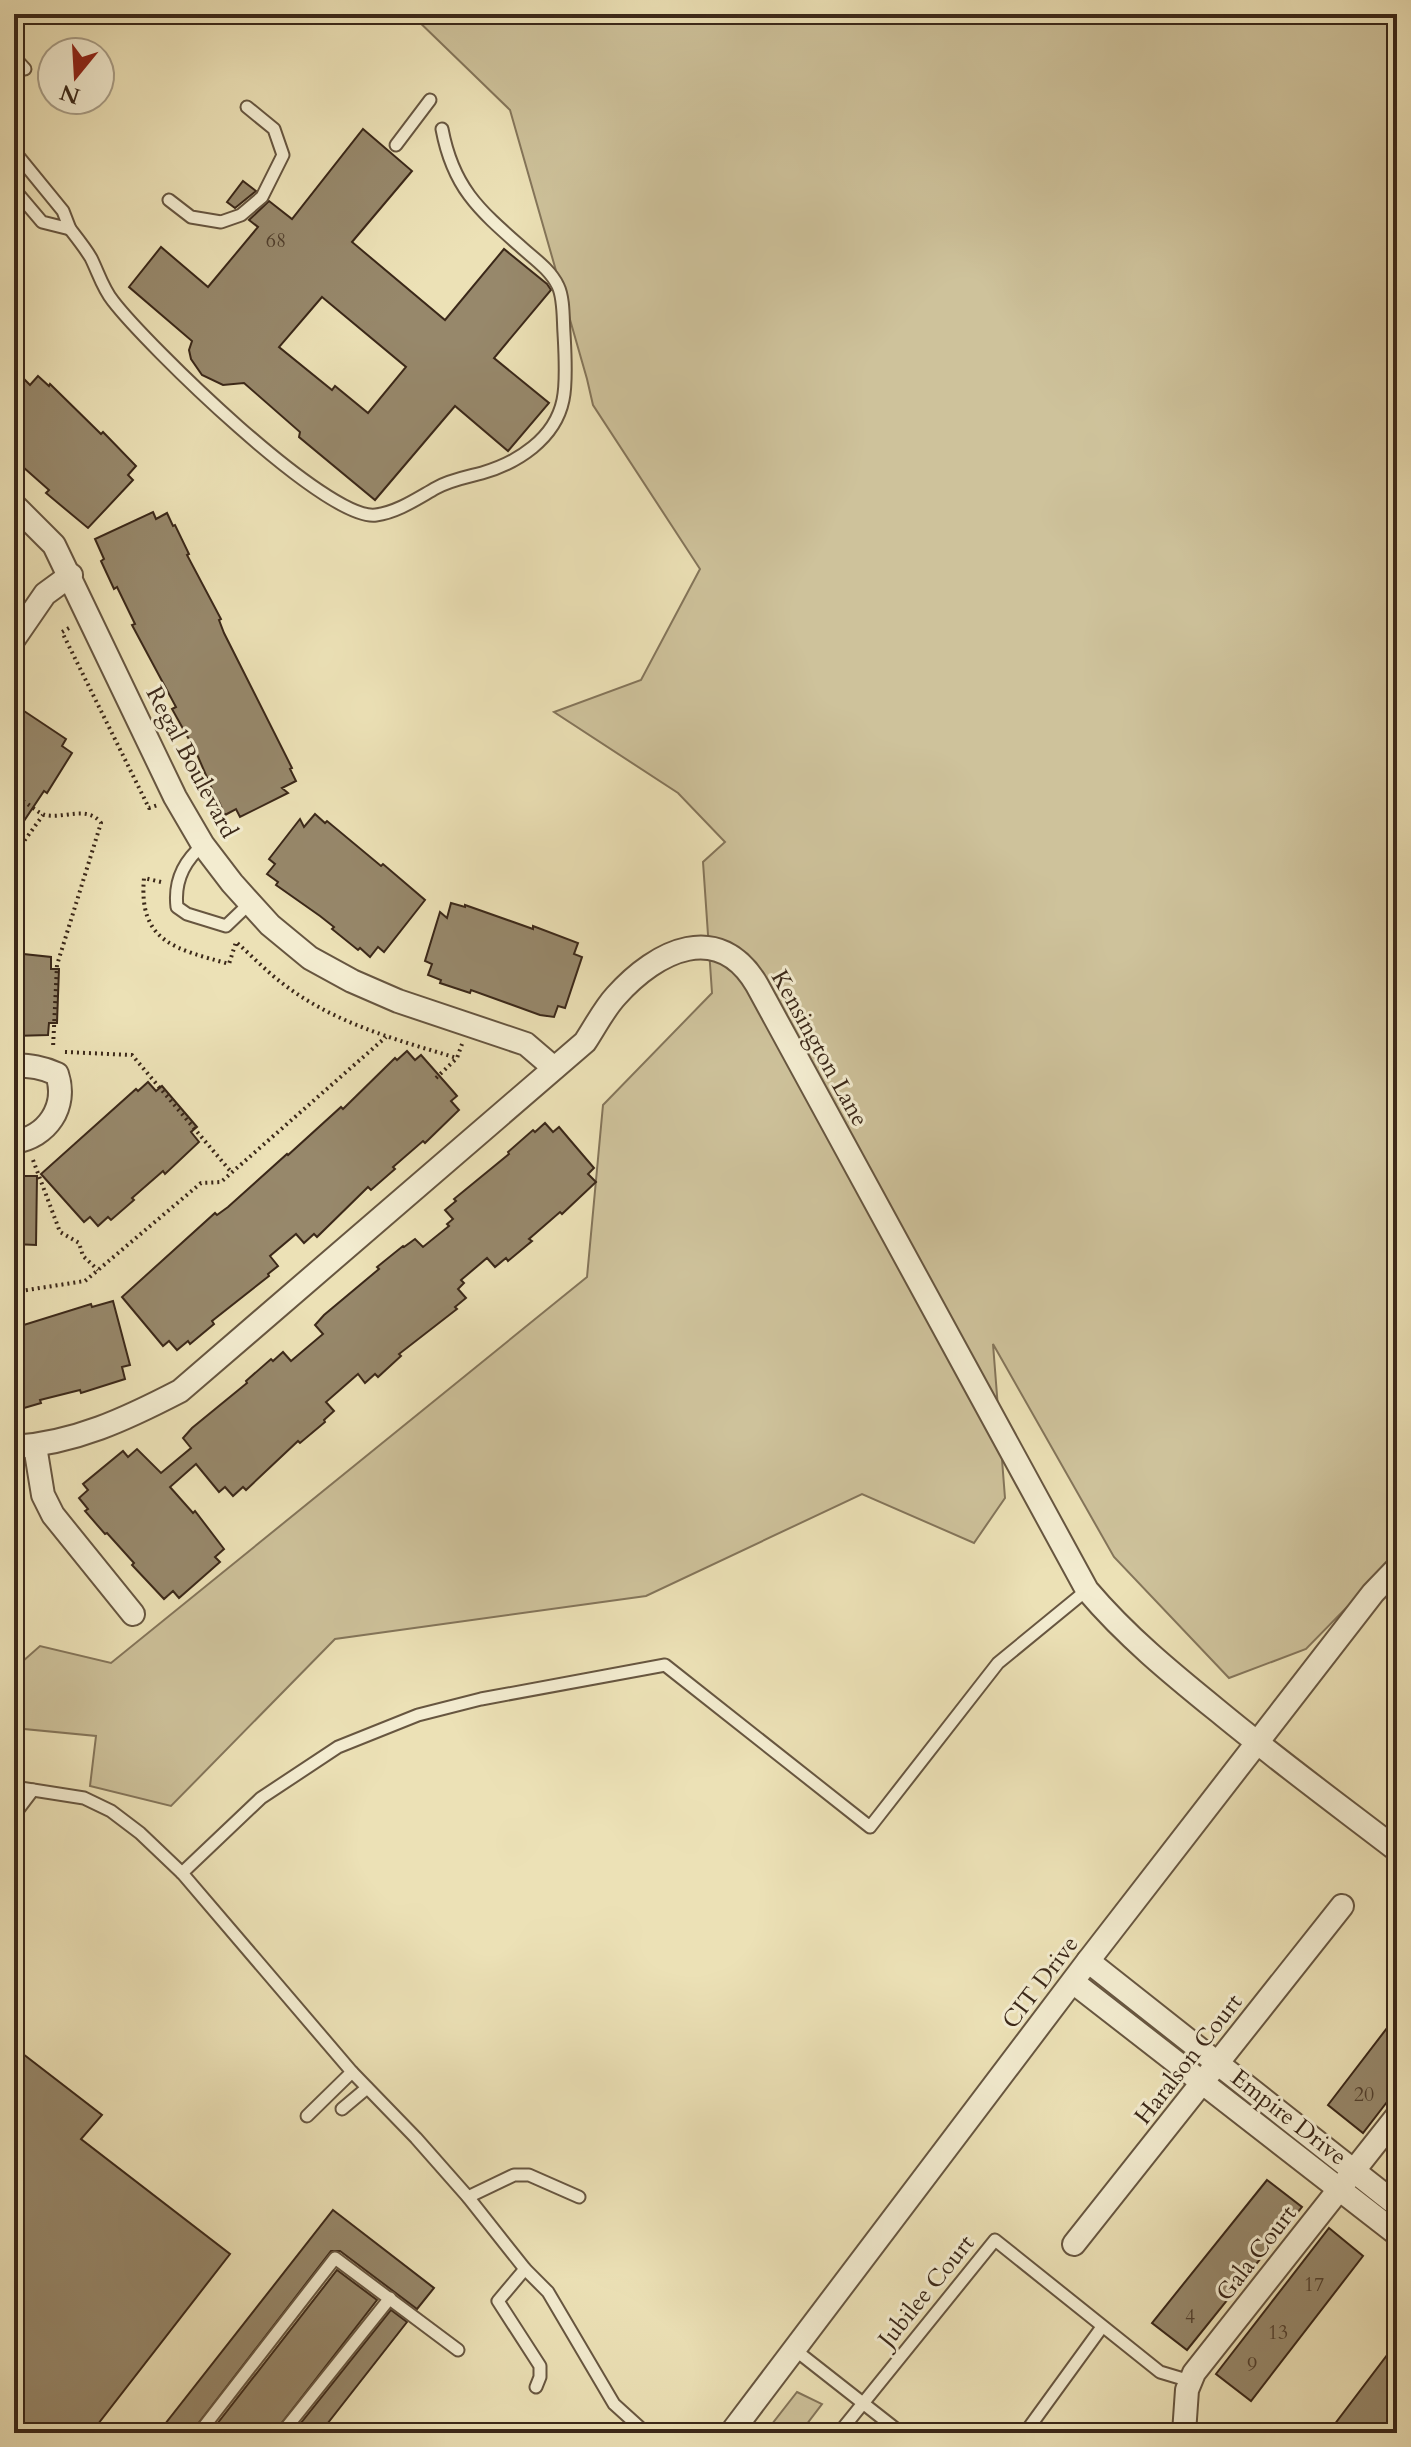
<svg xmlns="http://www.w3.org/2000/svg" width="1411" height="2447" viewBox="0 0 1411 2447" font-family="Cardo,serif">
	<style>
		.green { fill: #cec29b; stroke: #84755a; stroke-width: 2 }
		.building { fill: #97886b; stroke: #3b2819; stroke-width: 2; fill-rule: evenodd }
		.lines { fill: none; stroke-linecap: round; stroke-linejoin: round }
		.service-casing { stroke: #675640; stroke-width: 15 }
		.minor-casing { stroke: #675640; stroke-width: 26 }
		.path { stroke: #3b2819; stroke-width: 4; stroke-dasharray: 2 4; stroke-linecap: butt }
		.service { stroke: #f3ecd0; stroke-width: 11 }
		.minor { stroke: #f3ecd0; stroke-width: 22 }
		.labels { text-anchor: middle; stroke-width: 6; stroke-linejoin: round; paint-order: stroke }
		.number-label { font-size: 20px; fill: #52402e }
		.street-label { font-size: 24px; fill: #3b2819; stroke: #f3ecd0 }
	</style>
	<rect width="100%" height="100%" fill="#ece1b6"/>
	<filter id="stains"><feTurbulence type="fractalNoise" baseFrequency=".0025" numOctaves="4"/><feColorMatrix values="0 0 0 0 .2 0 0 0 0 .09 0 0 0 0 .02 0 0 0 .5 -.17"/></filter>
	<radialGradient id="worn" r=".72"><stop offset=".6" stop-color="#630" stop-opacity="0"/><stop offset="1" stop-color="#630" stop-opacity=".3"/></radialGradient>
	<g class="green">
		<polygon points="411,14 1397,14 1397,1556 1306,1649 1229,1678 1114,1557 993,1344 1005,1498 974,1543 862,1494 646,1596 335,1639 171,1806 90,1786 96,1736 14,1728 14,1669 40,1646 111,1663 587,1277 603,1105 712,993 703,862 725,842 678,793 554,712 641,680 700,569 593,405 587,379 510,110"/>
		<polygon points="797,2392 822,2404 800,2433 765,2433"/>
	</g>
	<g class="building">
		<path d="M 363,129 L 412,171 L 352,242 L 445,320 L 504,249 L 547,284 L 551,290 L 494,358 L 549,403 L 508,451 L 455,406 L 375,500 L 299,437 L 300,432 L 244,383 L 223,385 L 202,375 L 191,359 L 189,350 L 192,341 L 129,287 L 161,247 L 208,287 L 258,227 L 249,220 L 269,201 L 292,219 ZM 322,297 L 406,367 L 368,413 L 335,386 L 332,390 L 279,347 Z"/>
		<polygon points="243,181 256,191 235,208 227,202"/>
		<polygon points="38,376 49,386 50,384 101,434 103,432 136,466 128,475 133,480 88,528 46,493 49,490 14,459 14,391 25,380 30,385"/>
		<polygon points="153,512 156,519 167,513 173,526 175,525 189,554 187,555 221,619 219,620 224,633 292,768 290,769 296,781 282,788 288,793 240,817 236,809 225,815 219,802 218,803 196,752 172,709 176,707 132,625 135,624 117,587 114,589 101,561 104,559 95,539"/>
		<polygon points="21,709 66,739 62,746 72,753 47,793 44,791 14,836 14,719"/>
		<polygon points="315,814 325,823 327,821 381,866 383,864 425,900 384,952 378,947 370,957 360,948 358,950 332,929 334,927 320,916 276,885 278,882 267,874 275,864 269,859 300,819 304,827"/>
		<polygon points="451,903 465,907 465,905 533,929 533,926 578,943 574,954 582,957 565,1008 558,1006 554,1017 540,1015 471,990 470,993 440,983 441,980 428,975 432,964 425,961 440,912 447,918"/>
		<polygon points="14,953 51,957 51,969 59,969 57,1023 49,1023 48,1035 14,1036"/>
		<polygon points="407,1051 415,1060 421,1055 451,1089 457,1096 451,1101 459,1110 425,1143 423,1141 393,1167 395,1169 371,1190 368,1187 317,1237 314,1234 304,1243 296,1234 270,1256 278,1266 268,1274 269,1276 212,1321 214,1324 190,1344 188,1341 177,1350 169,1341 163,1346 122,1297 215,1213 217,1215 228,1207 287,1154 288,1155 341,1107 343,1109 395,1058 397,1060"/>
		<polygon points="148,1082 156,1091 162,1086 197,1127 191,1132 199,1142 165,1174 163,1171 132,1198 134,1200 111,1220 108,1217 98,1226 90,1217 84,1222 41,1174 136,1089 138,1091"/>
		<polygon points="545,1123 553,1132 559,1127 570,1140 594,1168 588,1174 596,1182 562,1214 560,1212 529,1239 532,1241 508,1261 506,1258 495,1267 487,1258 461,1280 464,1283 458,1289 466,1298 455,1307 457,1309 399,1354 401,1356 378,1377 375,1374 365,1383 358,1374 326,1402 334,1411 324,1420 325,1422 300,1443 298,1441 246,1490 243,1487 233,1496 225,1487 219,1492 196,1464 170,1487 193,1513 195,1511 224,1549 215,1557 220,1562 179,1598 173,1591 164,1599 132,1565 134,1563 107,1533 105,1534 85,1511 88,1509 79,1498 88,1490 83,1484 123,1451 128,1457 137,1449 161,1473 191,1448 183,1438 192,1428 247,1383 246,1381 271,1359 273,1361 283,1352 291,1361 297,1356 323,1334 315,1325 324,1315 379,1269 377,1267 403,1246 404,1247 415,1239 423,1247 449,1226 447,1224 453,1219 445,1210 456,1201 454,1199 509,1154 508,1152 533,1130 535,1132"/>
		<polygon points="14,1176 37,1176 36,1245 14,1244"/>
		<polygon points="113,1301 130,1365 122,1367 125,1379 81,1393 80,1390 40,1400 41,1403 14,1411 14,1328 91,1304 92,1307"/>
		<polygon points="1397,2015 1397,2089 1363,2133 1328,2105"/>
		<polygon points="14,2047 102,2115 81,2139 230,2254 91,2433 14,2433"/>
		<polygon points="1267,2180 1302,2207 1187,2350 1152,2323"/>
		<polygon points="333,2210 434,2288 417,2309 340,2251 331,2251 191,2433 158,2433"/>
		<polygon points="1329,2228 1363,2256 1251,2401 1216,2374"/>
		<polygon points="337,2270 377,2300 274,2433 210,2433"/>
		<polygon points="391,2310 407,2322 320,2433 293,2433"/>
		<polygon points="1397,2342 1397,2412 1380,2433 1328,2433"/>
	</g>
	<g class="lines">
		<defs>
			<g id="service">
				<polyline points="14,57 25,69"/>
				<polyline points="396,145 430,100"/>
				<polyline points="14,151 63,211 70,229 42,222 14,189"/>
				<polyline points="169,200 191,217 221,222 241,215 262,197 283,155 274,129 247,107"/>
				<path d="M 70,229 C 77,238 85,248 91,258 C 98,272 103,289 113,301 C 146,344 327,522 376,515 C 398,512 418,498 436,488 C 450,480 467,477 482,473 C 517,463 555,439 563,400 C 567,382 565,352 564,333 C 563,320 564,298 558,286 C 550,269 533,258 520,246 C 478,209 453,187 442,129"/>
				<path d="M 203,845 C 184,861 174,882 177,907 L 187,914 L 226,926 L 250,903"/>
				<polyline points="14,1787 84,1798 111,1811 140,1833 182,1873 352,2072 416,2138 468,2197 525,2269 548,2292 614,2404 646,2433"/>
				<polyline points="14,1815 33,1790"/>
				<polyline points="182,1873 261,1798 338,1747 418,1715 481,1699 665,1665 870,1827 998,1663 1087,1590"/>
				<polyline points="342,2109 367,2088"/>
				<polyline points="307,2116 352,2072"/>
				<polyline points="468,2197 514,2175 529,2175 579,2197"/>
				<polyline points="525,2269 498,2301 540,2366 540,2377 536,2387"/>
				<polyline points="794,2349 901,2433"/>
				<polyline points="199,2433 335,2258 458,2350"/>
				<polyline points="282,2433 390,2298"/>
				<polyline points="839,2433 995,2240 1160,2372 1190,2381"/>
				<polyline points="1025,2433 1102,2327"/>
			</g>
			<g id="minor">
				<polyline points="14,505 54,545 175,797 203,845 232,883 270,925 310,958 352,981 398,1001 526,1044 554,1068"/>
				<polyline points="14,639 45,594 71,575"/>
				<path d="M 14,1065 C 31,1066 42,1067 57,1074 C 68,1107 47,1137 14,1142"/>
				<polyline points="35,1446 43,1495 53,1515 133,1614"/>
				<path d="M 14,1447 C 75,1443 126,1419 180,1391 L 585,1042 C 595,1027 604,1009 616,996 C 657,950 719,920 757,985 L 1087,1590 C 1126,1636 1171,1673 1218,1711 C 1276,1759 1337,1804 1397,1850"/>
				<polyline points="1088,1961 1397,2205"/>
				<polyline points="1073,1982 1397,2234"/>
				<polyline points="1074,2244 1342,1906"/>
				<polyline points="731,2433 1088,1961 1373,1593 1397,1568"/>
				<polyline points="1184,2433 1187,2390 1194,2373 1397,2116"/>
			</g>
		</defs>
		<use href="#service" class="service-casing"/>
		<use href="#minor" class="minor-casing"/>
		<g class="path">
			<polyline points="69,628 62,632 149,808 158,805"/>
			<path d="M 23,801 C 30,805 38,813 45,815 C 64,819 88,805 101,823 L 57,965 L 53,1048"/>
			<polyline points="14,855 43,815"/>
			<path d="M 161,882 L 144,878 C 138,943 177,949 229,964 L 236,942 C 251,955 266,971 282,983 C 333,1023 397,1040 457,1058"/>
			<polyline points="65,1052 132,1055 232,1173"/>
			<polyline points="436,1078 457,1058 462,1044"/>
			<polyline points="33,1160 60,1232 79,1243 83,1256 98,1270"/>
			<polyline points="14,1292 85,1281 201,1183 221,1182 386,1037"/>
		</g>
		<use href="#service" class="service"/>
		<use href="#minor" class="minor"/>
	</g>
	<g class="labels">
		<g class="number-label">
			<text x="276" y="247">68</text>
			<text x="1364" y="2101">20</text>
			<text x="1314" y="2291">17</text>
			<text x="1190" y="2323">4</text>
			<text x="1278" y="2339">13</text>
			<text x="1252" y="2371">9</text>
		</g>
		<g class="street-label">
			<text transform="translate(192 762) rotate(62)" y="8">Regal Boulevard</text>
			<text transform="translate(820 1048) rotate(61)" y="8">Kensington Lane</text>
			<text transform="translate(1040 1982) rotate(-53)" y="8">CIT Drive</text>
			<text transform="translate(1188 2059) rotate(-52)" y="8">Haralson Court</text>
			<text transform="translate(1289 2117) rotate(38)" y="8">Empire Drive</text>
			<text transform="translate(1256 2253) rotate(-52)" y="8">Gala Court</text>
			<text transform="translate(926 2291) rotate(-51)" y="8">Jubilee Court</text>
		</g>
	</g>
	<rect width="1411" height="2447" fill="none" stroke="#ece1b6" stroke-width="48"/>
	<rect x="16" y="16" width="1379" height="2415" fill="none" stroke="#3b2819" stroke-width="4"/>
	<rect x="24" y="24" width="1363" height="2399" fill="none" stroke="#3b2819" stroke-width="2"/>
	<g transform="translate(76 76) rotate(198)"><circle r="38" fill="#f3ecd0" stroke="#a99e87" stroke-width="2"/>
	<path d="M0-6L14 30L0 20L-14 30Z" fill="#8f2418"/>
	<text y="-12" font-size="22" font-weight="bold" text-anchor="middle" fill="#3b2819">N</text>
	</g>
	<rect width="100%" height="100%" filter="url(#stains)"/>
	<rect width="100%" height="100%" fill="url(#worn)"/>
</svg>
